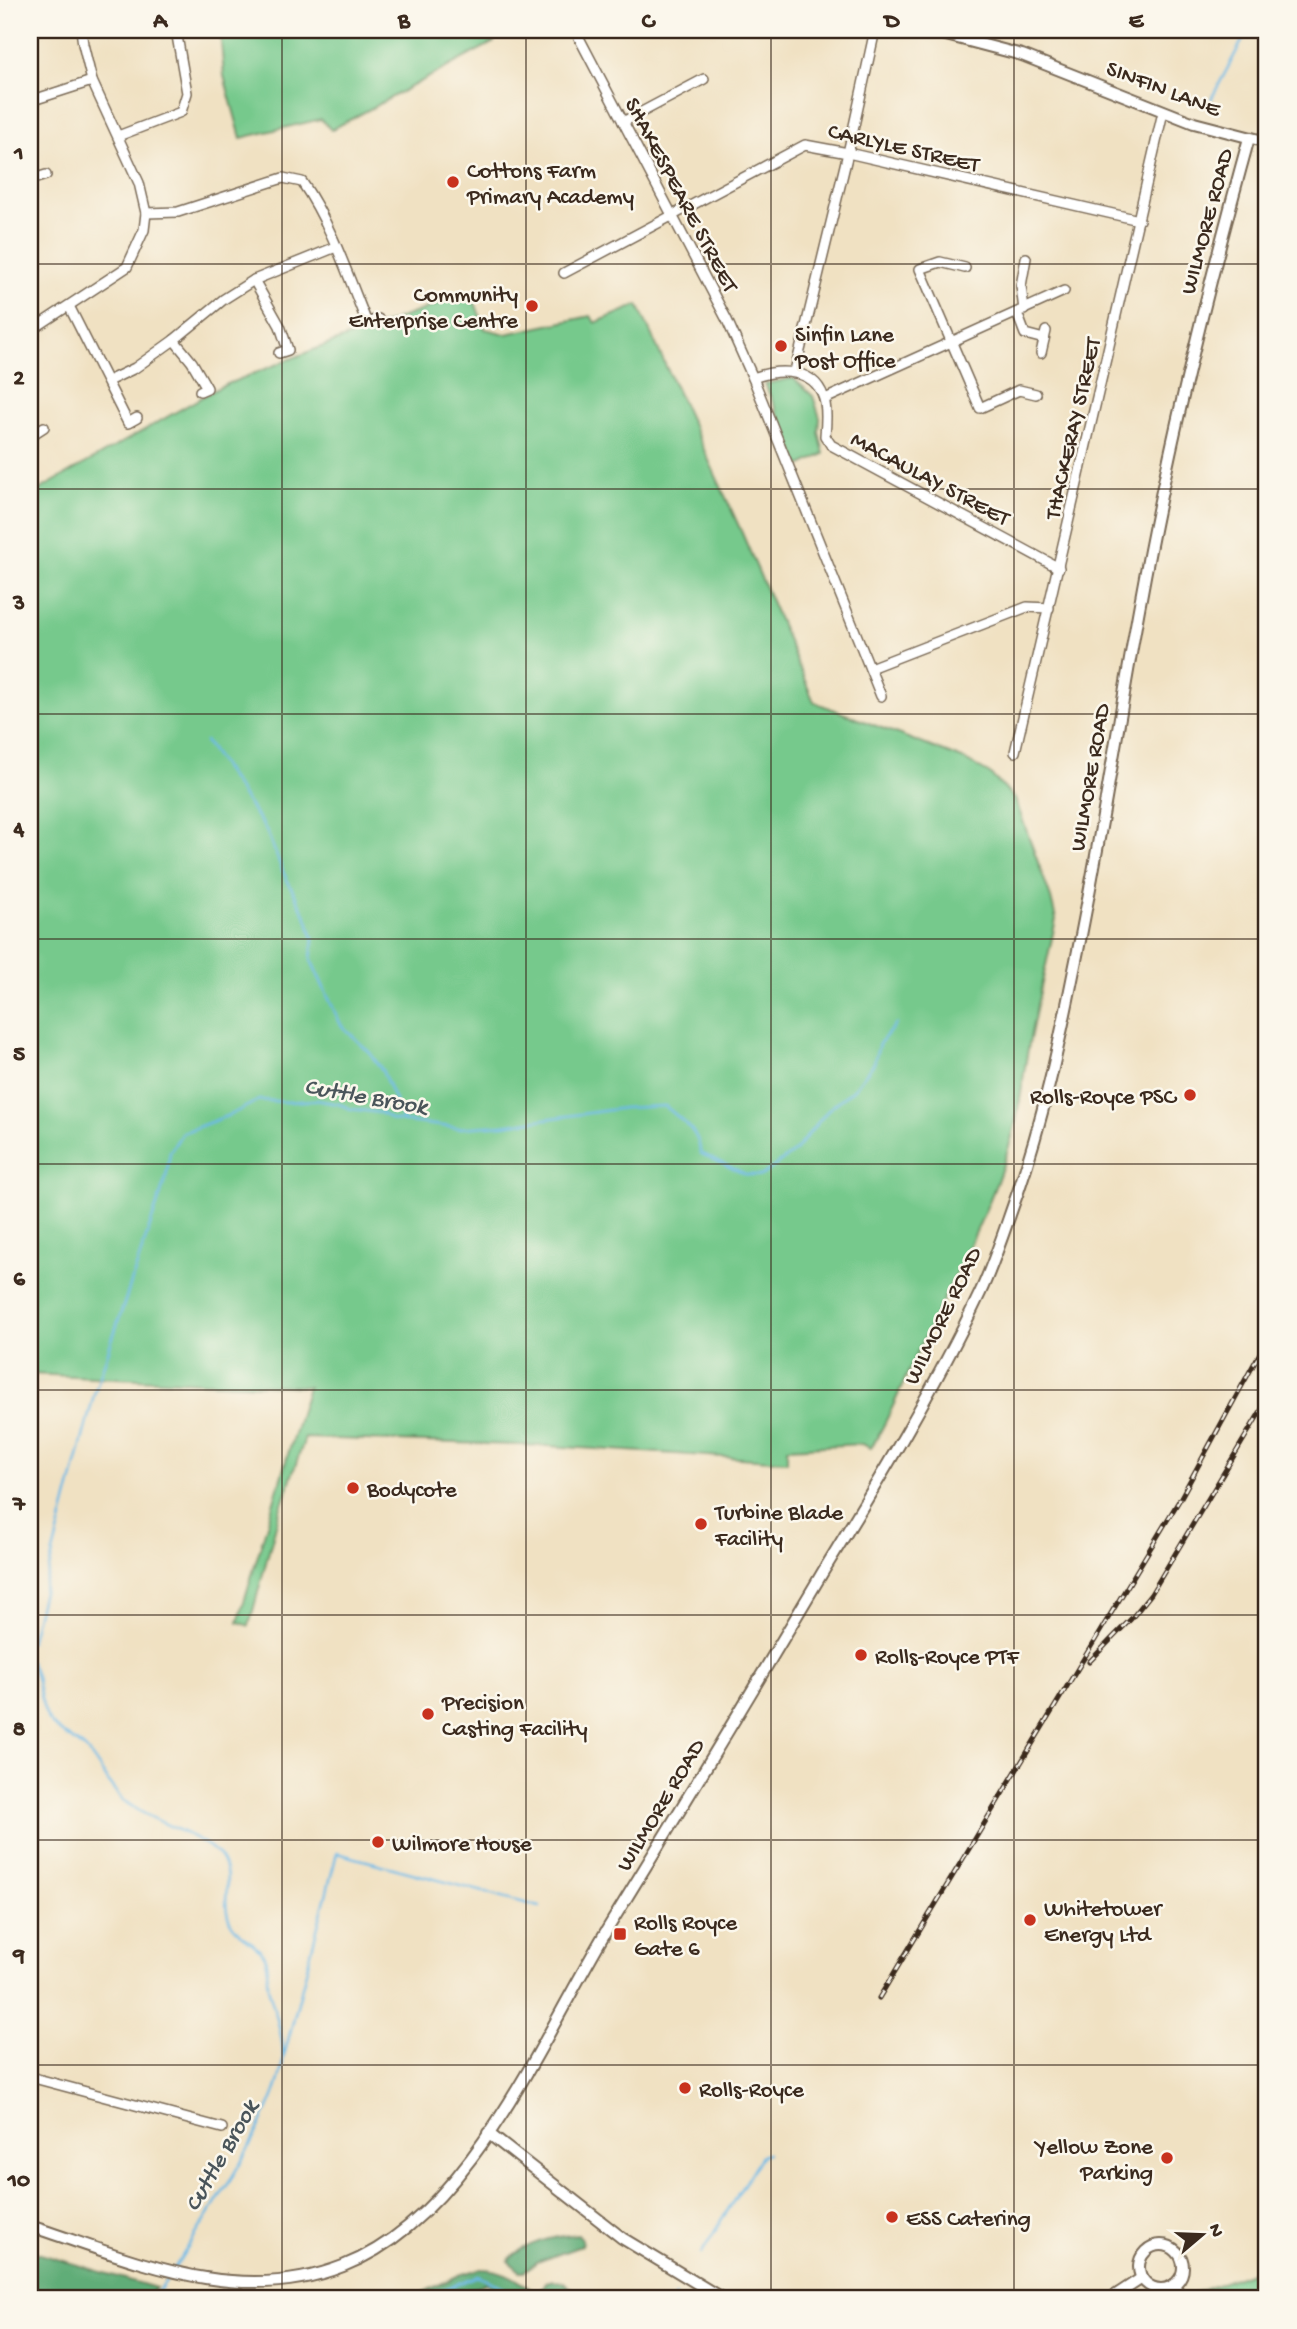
<svg xmlns="http://www.w3.org/2000/svg" width="1297" height="2329" viewBox="0 0 1297 2329" font-family="'Gochi Hand',sans-serif">
	<style>
		.green { fill: #76c98c; stroke: #587a55; stroke-width: 2 }
		.forest { fill: #60ad78; stroke: #4e6c4b; stroke-width: 2 }
		.lines { fill: none; stroke-linecap: round; stroke-linejoin: round }
		.stream { stroke: #6cb9e6; stroke-width: 2.5 }
		.minor-casing { stroke: #7a6a57; stroke-width: 12 }
		.tertiary-casing { stroke: #7a6a57; stroke-width: 14 }
		.minor { stroke: #fff; stroke-width: 9 }
		.tertiary { stroke: #fff; stroke-width: 10 }
		.rail-casing { stroke: #3b2a1e; stroke-width: 5 }
		.rail { stroke: #fbf7ec; stroke-width: 2.5; stroke-dasharray: 8; stroke-linecap: butt }
		.grid { fill: none; stroke: #3b2a1e; stroke-width: 2; stroke-opacity: 0.55 }
		.poi-dot { fill: #c8321e; stroke: #fbf7ec; stroke-width: 2.5 }
		.labels { text-anchor: middle; stroke-width: 5; stroke-linejoin: round; paint-order: stroke }
		.street-label { font-size: 23px; fill: #3b2a1e; stroke: #fbf7ec }
		.poi-label { font-size: 23px; fill: #3b2a1e; stroke: #fbf7ec; text-anchor: start }
		.water-label { font-size: 24px; font-style: italic; fill: #4a555a; stroke: #fbf7ec }
		.neatline { fill: none; stroke: #3b2a1e; stroke-width: 2.5 }
		.grid-label { font-size: 23px; text-anchor: middle; font-weight: bold; fill: #3b2a1e }
	</style>
	<rect width="100%" height="100%" fill="#fbf7ec"/>
	<filter id="ink" filterUnits="userSpaceOnUse"><feTurbulence type="fractalNoise" baseFrequency=".0143" numOctaves="2"/><feDisplacementMap in="SourceGraphic" scale="14" xChannelSelector="R" yChannelSelector="G"/><feConvolveMatrix kernelMatrix="1 2 1 2 8 2 1 2 1" color-interpolation-filters="sRGB"/></filter>
	<filter id="wash" filterUnits="userSpaceOnUse"><feTurbulence type="fractalNoise" baseFrequency=".00686" numOctaves="4" result="noise"/><feDisplacementMap in="SourceGraphic" scale="28" xChannelSelector="R" yChannelSelector="G"/><feGaussianBlur stdDeviation="1.57" result="paint"/><feColorMatrix in="noise" values="0 0 0 0 0 0 0 0 0 0 0 0 0 0 0 0 0 1.4 0 .05"/><feComposite in="paint" operator="in"/></filter>
	<g filter="url(#wash)">
		<rect width="100%" height="100%" fill="#f0e1c2"/>
		<g class="green">
			<polygon points="220,30 488,30 494,42 331,130 321,119 241,138 224,76"/>
			<path d="M 471,292 L 485,329 L 506,334 L 591,316 L 595,323 L 638,305 L 742,533 L 814,702 L 965,760 L 990,774 L 1015,799 L 1051,898 L 1056,919 C 1047,963 1036,1006 1028,1049 C 1022,1081 1020,1113 1010,1143 C 989,1214 952,1281 920,1347 C 903,1381 891,1416 871,1448 L 862,1444 L 787,1448 L 787,1461 L 548,1446 L 305,1438 L 280,1510 L 249,1626 L 238,1622 L 308,1387 L 30,1374 L 30,495 L 220,387 L 313,350 Z"/>
			<polygon points="793,378 813,396 820,418 819,432 824,454 800,466 765,384"/>
			<polygon points="1267,2266 1267,2299 1200,2299 1195,2293"/>
		</g>
		<g class="forest">
			<path d="M 578,2234 L 582,2239 L 581,2246 L 537,2262 L 524,2271 L 520,2271 L 508,2261 C 526,2241 554,2237 578,2234 Z"/>
			<polygon points="30,2251 156,2288 147,2299 30,2299"/>
			<path d="M 479,2269 C 505,2268 524,2283 542,2299 L 507,2299 L 487,2283 L 467,2290 L 451,2291 L 438,2299 L 410,2299 L 459,2275 Z"/>
			<path d="M 552,2280 L 564,2282 L 582,2299 C 566,2299 554,2301 542,2289 L 546,2282 Z"/>
		</g>
		<g class="lines">
			<g class="stream">
				<polyline points="1209,103 1248,30"/>
				<polyline points="205,741 266,830 284,874 308,920 313,939 311,960 341,1025 370,1053 382,1070 404,1122"/>
				<path d="M 30,1642 L 95,1391 L 166,1178 L 170,1152 L 182,1133 L 232,1114 L 259,1100 L 287,1102 L 316,1100 L 339,1104 L 351,1109 L 381,1113 L 392,1120 L 459,1128 L 503,1125 L 624,1108 L 665,1106 C 681,1120 700,1131 700,1153 L 745,1174 L 761,1176 L 794,1152 L 829,1109 L 855,1088 L 874,1063 L 879,1044 L 896,1024"/>
				<path d="M 30,1662 C 40,1679 38,1699 47,1717 C 55,1733 75,1738 87,1751 C 100,1765 107,1784 121,1798 C 147,1822 203,1834 220,1857 C 235,1878 219,1902 231,1923 C 240,1938 256,1942 265,1956 C 270,1965 265,1977 268,1987 C 274,2010 284,2036 283,2059 C 281,2081 272,2101 263,2119 C 239,2172 204,2220 174,2269"/>
				<polyline points="284,2056 337,1853 540,1907"/>
				<polyline points="701,2254 761,2156 767,2154"/>
				<polyline points="153,2299 170,2275"/>
				<polyline points="420,2299 477,2276 499,2285 517,2299"/>
				<polyline points="674,2299 676,2296"/>
			</g>
		</g>
	</g>
	<g filter="url(#ink)">
		<g class="lines">
			<defs>
				<g id="minor">
					<polyline points="575,30 727,320 753,378 881,696"/>
					<polyline points="30,101 92,81"/>
					<polyline points="623,122 704,79"/>
					<polyline points="118,136 181,112 187,93 176,30"/>
					<polyline points="30,163 34,178"/>
					<polyline points="30,180 46,175"/>
					<path d="M 146,213 L 178,212 L 283,178 L 302,182 C 331,224 348,276 367,323 L 378,319"/>
					<polyline points="965,268 940,262 920,269 980,408 1019,390 1036,394"/>
					<polyline points="564,273 805,145 848,153 1139,220"/>
					<polyline points="254,280 280,326 288,350 279,353"/>
					<polyline points="69,306 128,423 137,418"/>
					<polyline points="1024,310 1021,286 1026,258"/>
					<polyline points="1017,313 1025,334 1044,339"/>
					<polyline points="30,331 127,267 144,230 146,213 139,183 92,81 83,44 81,30"/>
					<polyline points="174,340 192,362 207,388 200,391"/>
					<polyline points="1041,353 1046,331"/>
					<polyline points="795,371 848,153 875,30"/>
					<path d="M 753,378 C 779,368 818,367 825,403 C 827,414 826,425 825,436 L 831,445 L 1059,568"/>
					<polyline points="108,381 135,368 174,340 224,299 254,280 336,247"/>
					<polyline points="825,399 1064,291"/>
					<polyline points="30,436 44,427"/>
					<polyline points="870,668 1027,607 1049,608"/>
					<polyline points="1015,752 1163,112"/>
					<polyline points="30,2077 222,2128"/>
				</g>
				<g id="tertiary">
					<polyline points="927,30 1022,55 1194,123 1267,142"/>
					<polyline points="488,2133 622,2238 723,2299"/>
					<path d="M 30,2226 C 132,2259 236,2308 343,2266 C 468,2218 540,2042 605,1933 C 678,1814 750,1695 821,1575 C 877,1483 934,1390 980,1293 C 995,1261 1006,1225 1018,1192 C 1043,1119 1059,1045 1074,970 C 1100,846 1118,722 1141,598 C 1169,443 1207,290 1249,138"/>
					<circle cx="1161" cy="2267" r="22"/>
					<polyline points="1173,2285 1184,2299"/>
					<polyline points="1110,2299 1142,2278"/>
				</g>
			</defs>
			<use href="#minor" class="minor-casing"/>
			<use href="#tertiary" class="tertiary-casing"/>
			<use href="#minor" class="minor"/>
			<use href="#tertiary" class="tertiary"/>
			<defs>
				<g id="rail">
					<polyline points="1089,1662 1131,1619 1151,1594 1262,1409"/>
					<polyline points="879,1998 1180,1499 1267,1340"/>
				</g>
			</defs>
			<use href="#rail" class="rail-casing"/>
			<use href="#rail" class="rail"/>
		</g>
	</g>
	<path class="grid" d="M 282,30 L 282,2299M 526,30 L 526,2299M 771,30 L 771,2299M 1014,30 L 1014,2299M 30,264 L 1267,264M 30,489 L 1267,489M 30,714 L 1267,714M 30,939 L 1267,939M 30,1164 L 1267,1164M 30,1390 L 1267,1390M 30,1615 L 1267,1615M 30,1840 L 1267,1840M 30,2065 L 1267,2065"/>
	<g class="poi-dot">
		<circle cx="453" cy="182" r="7"/>
		<circle cx="532" cy="306" r="7"/>
		<circle cx="781" cy="346" r="7"/>
		<circle cx="1190" cy="1095" r="7"/>
		<circle cx="353" cy="1488" r="7"/>
		<circle cx="701" cy="1524" r="7"/>
		<circle cx="861" cy="1655" r="7"/>
		<circle cx="428" cy="1714" r="7"/>
		<circle cx="378" cy="1842" r="7"/>
		<circle cx="1030" cy="1920" r="7"/>
		<rect x="613" y="1927" width="14" height="14" rx="3.5"/>
		<circle cx="685" cy="2088" r="7"/>
		<circle cx="1167" cy="2158" r="7"/>
		<circle cx="892" cy="2217" r="7"/>
	</g>
	<g class="labels">
		<g class="street-label">
			<text transform="translate(1164 87) rotate(21)" y="8">SINFIN LANE</text>
			<text transform="translate(904 146) rotate(13)" y="8">CARLYLE STREET</text>
			<text transform="translate(683 194) rotate(62)" y="8">SHAKESPEARE STREET</text>
			<text transform="translate(1205 221) rotate(-75)" y="8">WILMORE ROAD</text>
			<text transform="translate(1071 428) rotate(-77)" y="8">THACKERAY STREET</text>
			<text transform="translate(931 477) rotate(28)" y="8">MACAULAY STREET</text>
			<text transform="translate(1088 777) rotate(-80)" y="8">WILMORE ROAD</text>
			<text transform="translate(941 1315) rotate(-64)" y="8">WILMORE ROAD</text>
			<text transform="translate(659 1804) rotate(-59)" y="8">WILMORE ROAD</text>
		</g>
		<g class="poi-label">
			<text x="467" y="177">Cottons Farm<tspan x="467" dy="26">Primary Academy</tspan></text>
			<text x="518" y="301" text-anchor="end">Community<tspan x="518" dy="26">Enterprise Centre</tspan></text>
			<text x="795" y="341">Sinfin Lane<tspan x="795" dy="26">Post Office</tspan></text>
			<text x="1176" y="1103" text-anchor="end">Rolls-Royce PSC</text>
			<text x="367" y="1496">Bodycote</text>
			<text x="715" y="1519">Turbine Blade<tspan x="715" dy="26">Facility</tspan></text>
			<text x="875" y="1663">Rolls-Royce PTF</text>
			<text x="442" y="1709">Precision<tspan x="442" dy="26">Casting Facility</tspan></text>
			<text x="392" y="1850">Wilmore House</text>
			<text x="1044" y="1915">Whitetower<tspan x="1044" dy="26">Energy Ltd</tspan></text>
			<text x="634" y="1929">Rolls Royce<tspan x="634" dy="26">Gate 6</tspan></text>
			<text x="699" y="2096">Rolls-Royce</text>
			<text x="1153" y="2153" text-anchor="end">Yellow Zone<tspan x="1153" dy="26">Parking</tspan></text>
			<text x="906" y="2225">ESS Catering</text>
		</g>
		<g class="water-label">
			<text transform="translate(366 1095) rotate(10)" y="8">Cuttle Brook</text>
			<text transform="translate(220 2155) rotate(-60)" y="8">Cuttle Brook</text>
		</g>
	</g>
	<rect width="1297" height="2329" fill="none" stroke="#fbf7ec" stroke-width="77"/>
	<g transform="translate(1202 2235) rotate(71)" stroke="#fbf7ec" stroke-width="5" paint-order="stroke">
	<path d="M0-5L12 26L0 18L-12 26Z" fill="#3b2a1e"/>
	<text y="-10" font-size="19" font-weight="bold" text-anchor="middle" fill="#3b2a1e">N</text>
	</g>
	<rect x="38" y="38" width="1220" height="2252" class="neatline"/>
	<g class="grid-label">
		<text x="160" y="27">A</text>
		<text x="404" y="27">B</text>
		<text x="648" y="27">C</text>
		<text x="892" y="27">D</text>
		<text x="1136" y="27">E</text>
		<text x="19" y="159">1</text>
		<text x="19" y="384">2</text>
		<text x="19" y="609">3</text>
		<text x="19" y="835">4</text>
		<text x="19" y="1060">5</text>
		<text x="19" y="1285">6</text>
		<text x="19" y="1510">7</text>
		<text x="19" y="1735">8</text>
		<text x="19" y="1961">9</text>
		<text x="19" y="2186">10</text>
	</g>
</svg>
